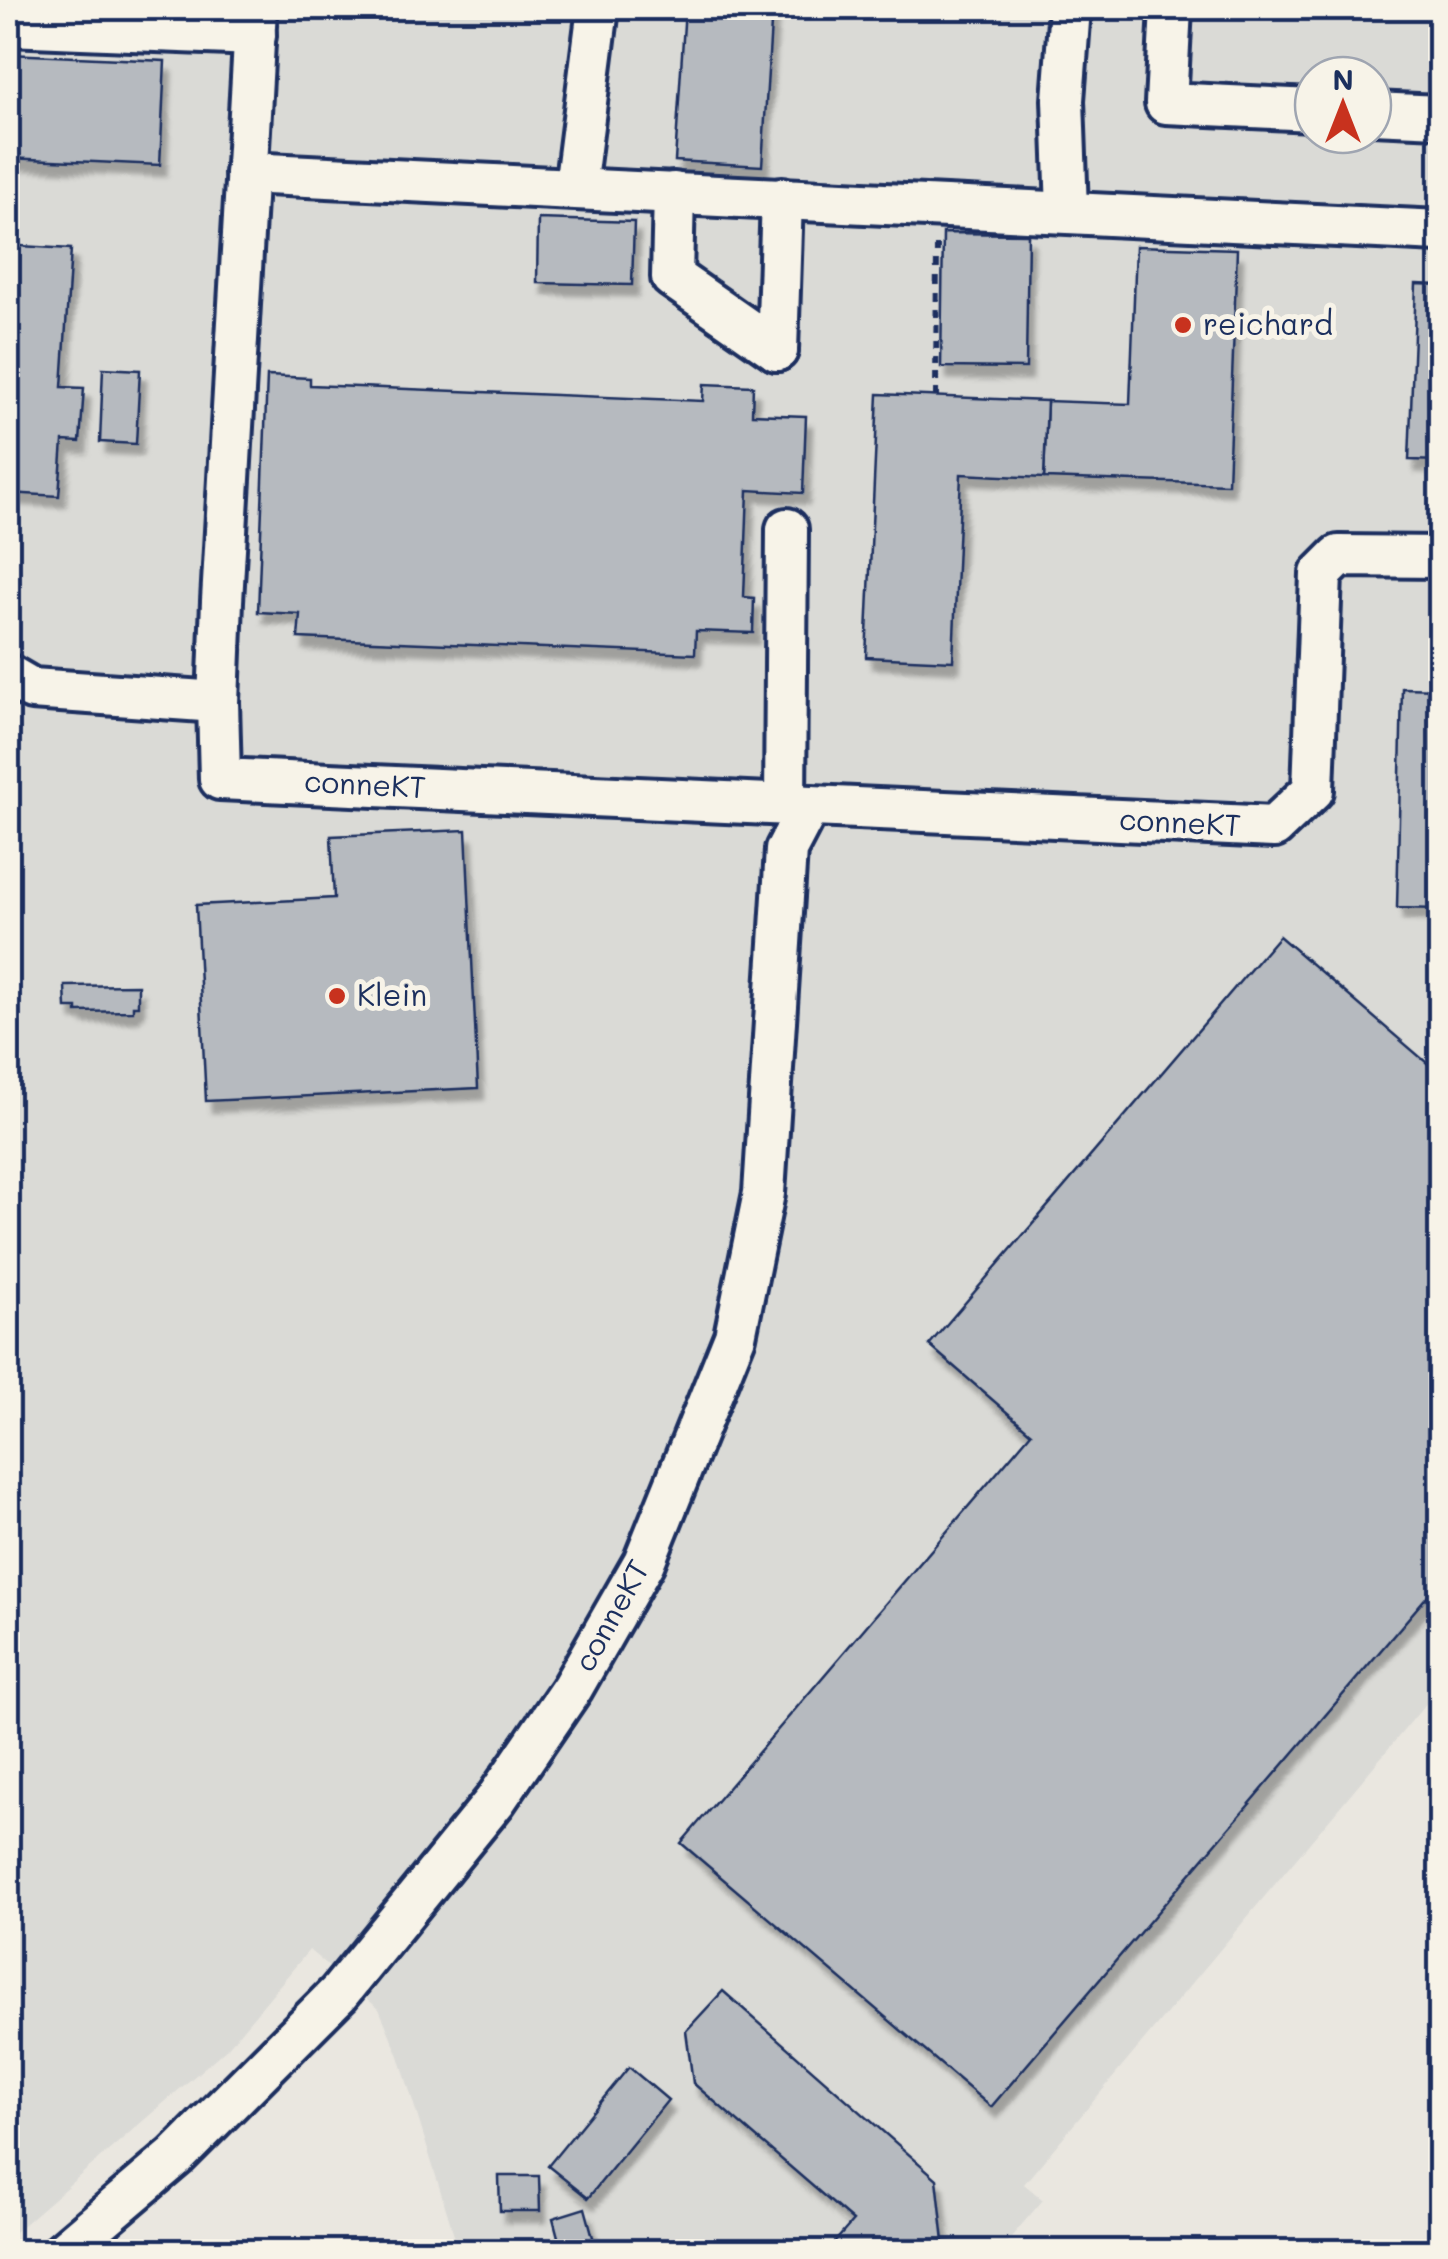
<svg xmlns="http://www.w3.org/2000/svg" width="1448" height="2259" viewBox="0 0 1448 2259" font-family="Mali,sans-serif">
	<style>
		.built { fill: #dadad6; fill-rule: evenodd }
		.building { fill: #b6babf; stroke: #1b2f5e; stroke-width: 2.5; filter: url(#shadow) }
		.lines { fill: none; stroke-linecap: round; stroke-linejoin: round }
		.minor-casing { stroke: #1b2f5e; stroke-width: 48 }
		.path { stroke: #1b2f5e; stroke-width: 6; stroke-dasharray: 8 8; stroke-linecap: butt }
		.minor { stroke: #f7f3e8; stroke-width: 40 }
		.poi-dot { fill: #c8321e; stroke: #f7f3e8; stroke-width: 4 }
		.labels { text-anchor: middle; stroke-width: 10; stroke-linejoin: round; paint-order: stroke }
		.poi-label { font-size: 30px; fill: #1b2f5e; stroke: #f7f3e8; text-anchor: start }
		.street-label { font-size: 30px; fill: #1b2f5e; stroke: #f7f3e8 }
	</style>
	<defs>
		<filter id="shadow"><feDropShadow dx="6" dy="11" stdDeviation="2.5" flood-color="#0004"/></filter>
	</defs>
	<rect width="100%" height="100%" fill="#eae7e0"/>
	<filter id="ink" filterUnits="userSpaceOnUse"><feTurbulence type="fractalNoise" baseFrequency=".01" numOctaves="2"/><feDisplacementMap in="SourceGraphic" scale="20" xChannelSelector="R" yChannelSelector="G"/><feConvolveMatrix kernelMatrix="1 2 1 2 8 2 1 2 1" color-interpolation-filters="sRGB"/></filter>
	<g filter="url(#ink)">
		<path class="built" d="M 8,8 L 1440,8 L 1440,1687 L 1024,2184 L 1043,2200 L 999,2251 L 459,2251 L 399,2056 L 379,2009 L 309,1950 L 227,2048 L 8,2238 ZM 1313,75 L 1373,75 L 1373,135 L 1313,135 Z"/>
		<g class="building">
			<polygon points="685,8 772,8 762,166 675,161"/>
			<polygon points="8,54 165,61 160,165 8,158"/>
			<polygon points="538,219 634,222 632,285 537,283"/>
			<polygon points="943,233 1028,234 1026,368 941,367"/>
			<polygon points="20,246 71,249 62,387 84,388 80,442 63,441 59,496 8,493"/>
			<polygon points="1136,246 1237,249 1228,484 1044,478 1047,401 1130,404"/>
			<polygon points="1416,284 1440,285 1440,461 1409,460"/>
			<polygon points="103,368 140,370 136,444 100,442"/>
			<polygon points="267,376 310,378 310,385 703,401 704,384 753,386 752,414 806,416 803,493 748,490 744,597 754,598 753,633 696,631 695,654 298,638 300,614 258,612"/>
			<polygon points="878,394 1047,401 1044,478 961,474 953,661 866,657"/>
			<polygon points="1402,688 1440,689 1440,909 1397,908"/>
			<polygon points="466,830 478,1088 206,1101 196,905 334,898 331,836"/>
			<polygon points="1279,936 1440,1074 1440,1581 991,2107 681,1843 1031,1433 929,1345"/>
			<polygon points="138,985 138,1006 133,1006 133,1011 77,1012 77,1008 66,1008 65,986"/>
			<polygon points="723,1991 937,2179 944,2241 936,2252 826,2252 853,2221 693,2083 686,2031"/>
			<polygon points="629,2067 668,2100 588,2198 548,2166"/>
			<polygon points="499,2176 539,2176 540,2211 500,2211"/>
			<polygon points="585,2208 597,2252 562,2252 553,2218"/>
		</g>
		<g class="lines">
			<defs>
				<g id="minor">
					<polyline points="256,8 222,601 218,702 220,779 1274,827 1313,790 1321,574 1339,556 1440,557"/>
					<polyline points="1171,8 1166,103 1313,110"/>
					<polyline points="8,25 255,35"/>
					<polyline points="1373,113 1440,116"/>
					<polyline points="246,173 1440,231"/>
					<polyline points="575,188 598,8"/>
					<polyline points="674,193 672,277 777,350"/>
					<polyline points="1067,211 1063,100 1070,8"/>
					<polyline points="777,350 782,198"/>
					<polyline points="8,675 32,689 218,702"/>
					<polyline points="785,805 787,529"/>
					<polyline points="63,2252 176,2156 339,1993 495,1801 572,1688 644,1562 735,1336 764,1193 786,850 809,806"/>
				</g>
			</defs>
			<use href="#minor" class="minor-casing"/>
			<polyline class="path" points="936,397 937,243"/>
			<use href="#minor" class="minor"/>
		</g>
	</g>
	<g class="poi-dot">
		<circle cx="1183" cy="325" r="10"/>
		<circle cx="337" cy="996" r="10"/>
	</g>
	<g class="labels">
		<g class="poi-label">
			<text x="1203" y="335">reichard</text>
			<text x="357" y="1006">Klein</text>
		</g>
		<g class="street-label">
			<text transform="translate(365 785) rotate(3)" y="10">conneKT</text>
			<text transform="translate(1180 823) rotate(3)" y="10">conneKT</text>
			<text transform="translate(612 1616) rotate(-61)" y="10">conneKT</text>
		</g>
	</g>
	<rect width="1448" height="2259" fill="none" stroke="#f7f3e8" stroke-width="40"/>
	<rect x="20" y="20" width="1408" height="2219" fill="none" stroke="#1b2f5e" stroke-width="4" filter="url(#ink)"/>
	<g transform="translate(1343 105)"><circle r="48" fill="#f7f3e8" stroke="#9fa5b1" stroke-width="2.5"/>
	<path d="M0-8L18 38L0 25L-18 38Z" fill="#c8321e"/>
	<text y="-15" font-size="28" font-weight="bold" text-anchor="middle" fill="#1b2f5e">N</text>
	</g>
</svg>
